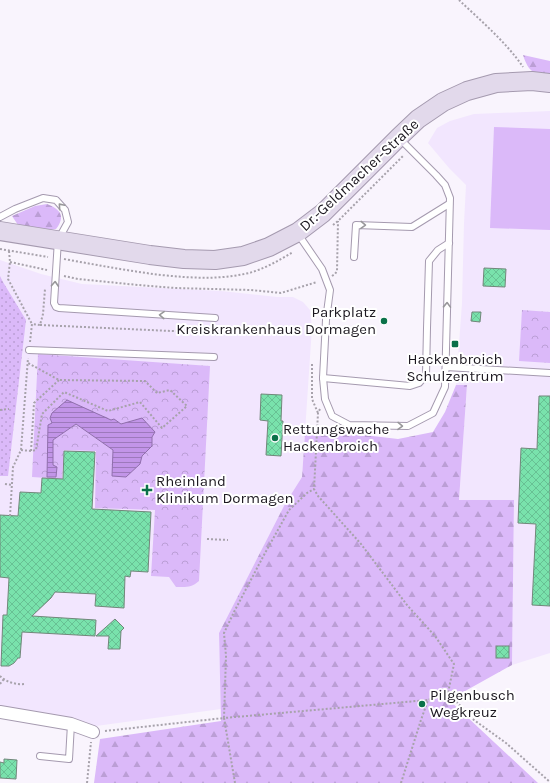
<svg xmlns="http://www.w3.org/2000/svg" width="550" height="783" viewBox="0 0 550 783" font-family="Karla,sans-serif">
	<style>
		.built { fill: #f2e6fe }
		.grass { fill: url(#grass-dots) }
		.forest { fill: url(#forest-firs) }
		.park { fill: url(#park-crowns); fill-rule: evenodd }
		.pitch { fill: #dbb9f9 }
		.water { fill: url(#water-rules); stroke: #906fac }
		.building { fill: url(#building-cross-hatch); stroke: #71877a }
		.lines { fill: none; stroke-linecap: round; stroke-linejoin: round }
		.lane-casing { stroke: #a59aaf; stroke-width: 8 }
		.street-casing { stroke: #a59aaf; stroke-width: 14 }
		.secondary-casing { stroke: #a59aaf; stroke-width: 20 }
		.path { stroke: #a7a2ab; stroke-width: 2; stroke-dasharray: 2 2; stroke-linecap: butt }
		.lane { stroke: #fff; stroke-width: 6 }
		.street { stroke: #fff; stroke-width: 12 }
		.secondary { stroke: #e2d9eb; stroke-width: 18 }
		.oneway { stroke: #98979a }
		.poi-dot { fill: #0a7149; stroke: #fff; stroke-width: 1.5 }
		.labels { text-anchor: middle; stroke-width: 4; stroke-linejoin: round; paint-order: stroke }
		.street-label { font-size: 15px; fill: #1b171f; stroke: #fff }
		.poi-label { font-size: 15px; fill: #1b171f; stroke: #fff; text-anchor: start }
	</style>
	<defs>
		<pattern id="grass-dots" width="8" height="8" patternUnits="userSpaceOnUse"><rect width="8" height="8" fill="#dbb9f9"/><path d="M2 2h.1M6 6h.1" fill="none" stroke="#bb9ed5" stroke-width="1.8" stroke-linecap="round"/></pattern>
		<pattern id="forest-firs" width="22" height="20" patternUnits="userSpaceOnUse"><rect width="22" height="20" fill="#dbb9f9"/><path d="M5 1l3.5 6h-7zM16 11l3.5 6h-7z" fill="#bb9ed5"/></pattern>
		<pattern id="park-crowns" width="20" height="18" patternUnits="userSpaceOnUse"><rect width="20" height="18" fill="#dbb9f9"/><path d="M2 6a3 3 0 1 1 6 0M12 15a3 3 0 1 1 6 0" fill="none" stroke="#bb9ed5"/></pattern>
		<pattern id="water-rules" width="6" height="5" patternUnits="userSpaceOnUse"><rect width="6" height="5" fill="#c295e8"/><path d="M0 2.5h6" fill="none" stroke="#9d79bb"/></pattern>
		<pattern id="building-cross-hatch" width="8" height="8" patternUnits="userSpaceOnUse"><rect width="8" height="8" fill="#79e2ac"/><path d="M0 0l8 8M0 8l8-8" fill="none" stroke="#68c194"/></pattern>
	</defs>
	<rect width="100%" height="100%" fill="#f9f4fd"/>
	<g class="built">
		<polygon points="550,111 550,653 512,665 514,500 459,500 467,386 456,385 462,303 464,223 466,185 449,168 428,143 437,128 450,121 474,114"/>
		<polygon points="0,260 41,274 82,284 221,291 277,297 293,297 303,302 310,310 312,327 302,477 285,504 219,633 221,709 96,726 0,707"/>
	</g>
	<polygon class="grass" points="0,276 3,282 26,320 8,476 0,476"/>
	<g class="forest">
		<path d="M 523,55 L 550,61 L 550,76 C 533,73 529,73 523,55 Z"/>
		<path d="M 47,204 C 60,209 66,216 56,229 L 50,230 L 18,225 L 12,216 L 35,206 Z"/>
		<polygon points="456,385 467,385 459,500 514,500 512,665 449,700 538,783 94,783 100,739 221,721 219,633 285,504 302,477 305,433 364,435 398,439 433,432 445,412"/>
	</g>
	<g class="park">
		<polygon points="522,310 550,312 550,363 519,361"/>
		<path d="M 38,354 L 210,366 L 199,581 C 191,588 187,587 176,587 L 169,577 L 151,576 L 155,510 L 95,508 L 96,451 L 64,450 L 62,479 L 32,477 ZM 114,419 L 121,425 L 152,437 L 152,446 L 142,456 L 113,476 L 113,450 L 76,424 L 53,440 L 53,465 L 52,421 L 111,420 Z"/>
	</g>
	<polygon class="pitch" points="494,127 550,129 550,230 490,228"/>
	<polygon class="water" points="67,400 111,420 114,419 121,424 142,418 155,432 152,437 152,446 142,456 140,464 126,477 112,476 113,450 76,424 53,440 53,465 57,467 56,477 47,477 48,425 52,423 50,418 52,413"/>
	<g class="building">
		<polygon points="484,268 506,269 505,287 483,286"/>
		<polygon points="472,312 481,312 480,322 471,321"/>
		<polygon points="261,394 282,395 281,421 283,421 281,456 266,455 268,421 260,420"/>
		<polygon points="539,396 550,396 550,606 532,605 536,524 518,523 521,448 537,449"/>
		<polygon points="64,451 95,452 92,509 151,512 148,572 131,571 130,577 125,576 124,608 95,606 96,594 55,592 51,598 32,616 96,620 95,636 22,632 20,658 18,658 14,663 9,666 1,666 3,615 7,615 9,578 0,577 0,515 18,516 20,492 41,493 42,478 63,479"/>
		<polygon points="115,619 124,628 121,631 120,649 108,649 109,636 96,636"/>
		<rect x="496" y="646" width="13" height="12"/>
		<polygon points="4,759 17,760 16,779 0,778 0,762 4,763"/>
	</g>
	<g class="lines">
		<defs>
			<g id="lane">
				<polyline points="0,217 15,209 43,198 56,200 65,210 68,222 58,240 54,303 56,307 59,308 215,318"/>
				<polyline points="298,234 322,269 330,290 326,320 323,378 325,399 332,416 349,425 408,426 433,413 445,387 450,198 445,185 436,175 400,139"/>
				<polyline points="354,257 356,225 412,227 449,204"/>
				<polyline points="29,350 214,357"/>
				<polyline points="446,367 550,373"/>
				<polyline points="323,378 410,386 419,383 426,375 427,328 429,261 438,250 449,243"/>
				<polyline points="40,756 69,759 71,724"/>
			</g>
			<polyline id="street" points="0,712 71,724 93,732"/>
			<polyline id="secondary" points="0,231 150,255 184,259 215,260 243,256 269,247 298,232 323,213 398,138 418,119 443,102 467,91 496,83 532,81 550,83"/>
		</defs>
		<use href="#lane" class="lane-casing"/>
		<use href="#street" class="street-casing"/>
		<use href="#secondary" class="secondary-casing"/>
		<g class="path">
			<path d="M 459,0 C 480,20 507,43 523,67"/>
			<polyline points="333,225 338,221 404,155"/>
			<polyline points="0,249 48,257"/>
			<polyline points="9,251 10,262 8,279 32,324"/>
			<path d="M 64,259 C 97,265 129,271 161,275 C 192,278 218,280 249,273 C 264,269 280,260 293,252"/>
			<polyline points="10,262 47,270"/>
			<polyline points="64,276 78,279 138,285 175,288 251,290 281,293 317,282"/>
			<polyline points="332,276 335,274 337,271 338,221"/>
			<polyline points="40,325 215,333"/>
			<polyline points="30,342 32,324 40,325 43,314 45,289"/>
			<polyline points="312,364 312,399 318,413"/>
			<polyline points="320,409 318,413 314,489 318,496 361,544 407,605 435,636 454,664 448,693"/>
			<polyline points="0,410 9,409"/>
			<polyline points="21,450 31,451 36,450 42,414 64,392 108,411 140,402 162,428 187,406 170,390 157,393 145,381 59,380 28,363"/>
			<polyline points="31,451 34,403 59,380"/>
			<polyline points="5,484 12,485"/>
			<polyline points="10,516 13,467 21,450 28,358"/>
			<polyline points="207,539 228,540"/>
			<path d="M 0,676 C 6,682 16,685 25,684"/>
			<polyline points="0,684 4,679"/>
			<polyline points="448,693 474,720 506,743 550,782"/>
			<polyline points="105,731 224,718 226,656 224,633 234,612 265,553 289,510 307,493 314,489"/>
			<polyline points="87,783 91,742"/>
			<polyline points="235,783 224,718 428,700"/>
			<polyline points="401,783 421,720 428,700 448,693"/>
		</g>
		<use href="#lane" class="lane"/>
		<use href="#street" class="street"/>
		<use href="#secondary" class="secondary"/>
	</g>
	<defs><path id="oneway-chevron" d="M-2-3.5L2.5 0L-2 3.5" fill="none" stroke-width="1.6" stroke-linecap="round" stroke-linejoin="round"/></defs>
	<g class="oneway">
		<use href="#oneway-chevron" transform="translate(61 206) rotate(-131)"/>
		<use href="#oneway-chevron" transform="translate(363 225) rotate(2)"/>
		<use href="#oneway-chevron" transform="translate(55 284) rotate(-87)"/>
		<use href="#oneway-chevron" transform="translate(447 305) rotate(-88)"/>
		<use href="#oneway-chevron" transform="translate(162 315) rotate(-177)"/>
		<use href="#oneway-chevron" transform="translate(400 426) rotate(1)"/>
	</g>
	<g class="poi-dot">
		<circle cx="384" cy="321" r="4"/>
		<rect x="451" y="340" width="8" height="8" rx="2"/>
		<circle cx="275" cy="438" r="4"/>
		<path d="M145 484h4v4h4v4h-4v4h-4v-4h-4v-4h4z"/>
		<circle cx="422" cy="704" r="4"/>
	</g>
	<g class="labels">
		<g class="street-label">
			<text transform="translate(359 175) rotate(-43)" y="5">Dr.-Geldmacher-Straße</text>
		</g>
		<g class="poi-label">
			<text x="376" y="317" text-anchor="end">Parkplatz<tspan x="376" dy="17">Kreiskrankenhaus Dormagen</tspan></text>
			<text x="455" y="364" text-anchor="middle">Hackenbroich<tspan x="455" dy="17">Schulzentrum</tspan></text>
			<text x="283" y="434">Rettungswache<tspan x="283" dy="17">Hackenbroich</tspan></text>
			<text x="156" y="486">Rheinland<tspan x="156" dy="17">Klinikum Dormagen</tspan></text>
			<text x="430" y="700">Pilgenbusch<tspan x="430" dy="17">Wegkreuz</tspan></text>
		</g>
	</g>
</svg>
